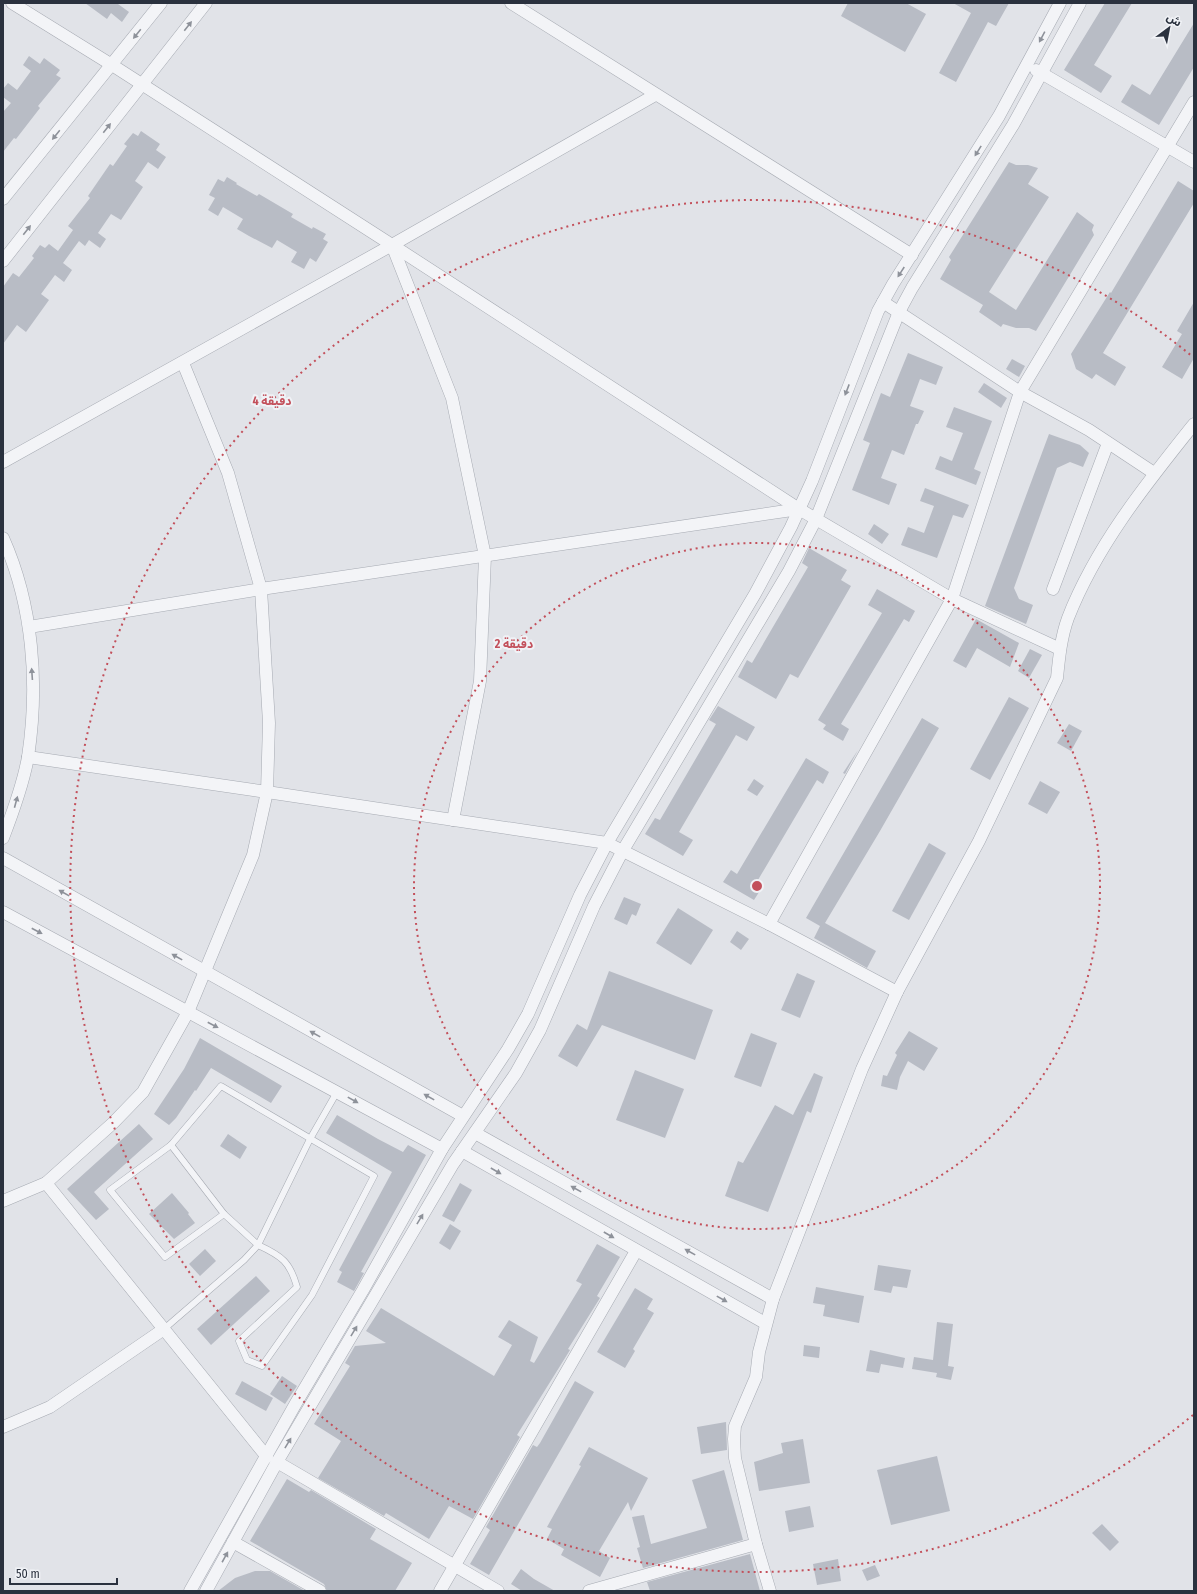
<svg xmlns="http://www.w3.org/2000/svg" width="1197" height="1594" viewBox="0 0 1197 1594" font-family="'Fira Sans Condensed','Noto Sans Arabic',sans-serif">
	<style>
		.building { fill: #b8bcc5 }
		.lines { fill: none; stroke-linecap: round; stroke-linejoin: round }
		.lane-casing { stroke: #a6aab2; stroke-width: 7 }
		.street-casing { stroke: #a6aab2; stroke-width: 13 }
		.lane { stroke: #f3f4f7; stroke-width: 6 }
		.street { stroke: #f3f4f7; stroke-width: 12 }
		.oneway { fill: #8e929a }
		.ring { fill: none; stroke: #c3505b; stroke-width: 2; stroke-dasharray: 2 4 }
		.centre { fill: #c3505b; stroke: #f0f2f6; stroke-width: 2 }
		.ring-label { font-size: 12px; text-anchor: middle; font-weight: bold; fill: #c3505b; stroke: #f0f2f6; stroke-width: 4; stroke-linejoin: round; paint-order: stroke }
	</style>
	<rect width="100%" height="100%" fill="#e1e3e8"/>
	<g class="building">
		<polygon points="85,3 119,3 118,4 129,12 122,22 111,13 107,19"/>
		<polygon points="848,3 906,3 926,14 905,52 841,16"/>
		<polygon points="953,3 1009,3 996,26 988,22 956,82 939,73 971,13"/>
		<polygon points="1105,3 1132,3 1094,65 1112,76 1101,93 1064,70"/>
		<polygon points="1194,23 1194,67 1159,125 1121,102 1132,84 1150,95"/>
		<polygon points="29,56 40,64 44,58 60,70 56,75 61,78 38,106 40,108 16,139 14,138 3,152 3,112 11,103 3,97 3,89 8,83 17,90 31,71 23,65"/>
		<polygon points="141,131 160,144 156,150 166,157 158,169 148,162 135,181 143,187 121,220 111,214 98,233 106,239 100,248 89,240 85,246 79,241 63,263 72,270 64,282 55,275 41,294 49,300 26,332 17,325 3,344 3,287 13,273 19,277 34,258 32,256 40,245 45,248 49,244 58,251 73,230 68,226 90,198 88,196 110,164 113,166 127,146 124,144 133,133 138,136"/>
		<polygon points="1009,162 1016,165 1028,165 1038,168 1028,184 1049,197 989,292 1016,310 1077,212 1094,225 1092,230 1094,235 1036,331 1029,328 1016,328 1003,324 1001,327 979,312 983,305 940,279 951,260 949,257"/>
		<polygon points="227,177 237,183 236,184 257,196 259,194 293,214 291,217 312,229 313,227 326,234 323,239 328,242 316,262 310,258 304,269 291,262 297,252 277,240 272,248 249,236 237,229 243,219 223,207 218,216 208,210 215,198 209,195 218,179 224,182"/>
		<polygon points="1178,181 1194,191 1194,203 1103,353 1126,367 1115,386 1096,374 1092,379 1076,369 1071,354 1110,292 1111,293"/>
		<polygon points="1194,302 1194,358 1182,379 1162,367 1182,334 1177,331"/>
		<polygon points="908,353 943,367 936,385 920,379 910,406 924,411 918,424 916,424 904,455 892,450 881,478 897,484 889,505 852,490 870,443 863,440 881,393 890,397"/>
		<polygon points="1012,359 1025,366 1019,377 1006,369"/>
		<polygon points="984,383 1007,398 1001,408 978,392"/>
		<polygon points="954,407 992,421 974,469 981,472 976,485 935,469 940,456 952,461 963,433 946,427"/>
		<polygon points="1049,434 1080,445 1089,453 1083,467 1070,462 1057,468 1014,588 1019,599 1033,605 1026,624 985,606"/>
		<polygon points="925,488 969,505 963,518 953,515 937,558 901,545 908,527 924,533 934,506 920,501"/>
		<polygon points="874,524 889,534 882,544 868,534"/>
		<polygon points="809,548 847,570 841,580 851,586 798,678 790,674 776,699 738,677 747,660 752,663 808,567 802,563"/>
		<polygon points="877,589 915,611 909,622 904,619 841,724 849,729 843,741 823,729 826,725 818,720 882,613 868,605"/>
		<polygon points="976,619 1019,643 1010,667 977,648 966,668 953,661"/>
		<polygon points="1030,649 1042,655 1029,678 1018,671"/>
		<polygon points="1009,697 1029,708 990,780 970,769"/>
		<polygon points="718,706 755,727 747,741 736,735 679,832 693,840 683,856 645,834 655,818 660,820 716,724 709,720"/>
		<polygon points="922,718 939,728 880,831 825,923 876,951 867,968 814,938 820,926 806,918"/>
		<polygon points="1069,724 1082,731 1071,751 1057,743"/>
		<polygon points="858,750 845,774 843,773"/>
		<polygon points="806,758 829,772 823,784 817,780 755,885 761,889 754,900 723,882 731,870 737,874"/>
		<polygon points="754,779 764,786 757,796 747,790"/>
		<polygon points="1040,781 1060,792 1047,814 1028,804"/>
		<polygon points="929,843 946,853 909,920 892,911"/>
		<polygon points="624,897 641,904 636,916 632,914 627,925 614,919"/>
		<polygon points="678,908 713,930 691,965 656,943"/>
		<polygon points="737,931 749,939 741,950 730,942"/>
		<polygon points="609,971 713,1010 695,1060 602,1025 577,1067 558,1056 577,1024 587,1030"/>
		<polygon points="797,973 815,981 800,1018 781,1010"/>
		<polygon points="909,1031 938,1048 924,1071 908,1061 900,1077 897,1090 881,1086 883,1075 887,1076 897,1055 895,1053"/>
		<polygon points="751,1033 777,1043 761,1087 734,1077"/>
		<polygon points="200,1038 282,1086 271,1103 211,1068 196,1091 195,1090 176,1118 169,1125 154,1114 184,1069"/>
		<polygon points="635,1070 684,1089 665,1138 616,1120"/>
		<polygon points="814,1073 823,1077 811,1113 807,1111 768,1212 725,1196 738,1161 743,1163 775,1105 793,1115"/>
		<polygon points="337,1115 378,1139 403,1152 408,1145 426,1155 361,1272 364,1273 354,1291 337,1282 342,1272 339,1270 392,1172 326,1133"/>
		<polygon points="139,1124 153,1139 94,1192 109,1209 96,1220 67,1189"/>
		<polygon points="228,1134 247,1147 240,1159 220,1146"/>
		<polygon points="460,1183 472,1190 454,1222 442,1216"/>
		<polygon points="172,1193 189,1213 188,1214 195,1223 174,1239 149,1214"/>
		<polygon points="450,1224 461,1231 450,1250 439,1243"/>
		<polygon points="597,1244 620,1257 597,1296 600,1298 568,1349 570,1350 517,1435 520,1437 473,1519 449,1506 429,1539 386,1513 384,1516 318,1478 341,1441 314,1424 350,1366 345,1363 355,1346 386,1343 366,1331 381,1308 494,1376 512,1345 498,1337 509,1320 538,1337 530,1361 534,1363 582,1284 576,1281"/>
		<polygon points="205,1249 216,1261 200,1276 189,1264"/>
		<polygon points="878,1265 911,1270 907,1288 893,1286 891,1293 874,1290"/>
		<polygon points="256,1276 270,1291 211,1345 197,1329"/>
		<polygon points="816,1287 864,1296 859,1323 823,1316 825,1305 813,1303"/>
		<polygon points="635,1288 653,1299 647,1309 654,1313 633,1349 635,1351 625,1368 597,1352"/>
		<polygon points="937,1322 953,1324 948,1366 954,1367 951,1380 936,1377 937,1373 912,1369 914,1357 933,1360"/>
		<polygon points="804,1345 820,1347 819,1358 803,1356"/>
		<polygon points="870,1350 905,1358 903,1368 881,1364 879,1373 866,1371"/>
		<polygon points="282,1376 297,1386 285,1404 270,1394"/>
		<polygon points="242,1381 273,1398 266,1411 235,1394"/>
		<polygon points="575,1381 594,1392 489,1575 470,1564 490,1530 486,1527 533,1445 537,1447 540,1443"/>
		<polygon points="726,1422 727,1450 701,1454 697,1427"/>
		<polygon points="803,1439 810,1483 759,1491 754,1462 783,1453 781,1443"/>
		<polygon points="589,1447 648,1478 631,1511 628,1502 599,1551 610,1558 600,1577 561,1555 564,1549 547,1539 552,1529 547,1527 581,1466 579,1465"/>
		<polygon points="937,1456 950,1511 891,1525 877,1470"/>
		<polygon points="724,1470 743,1540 643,1568 637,1548 640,1547 632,1517 644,1515 651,1544 707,1528 692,1480"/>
		<polygon points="287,1479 309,1492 311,1490 376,1529 370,1539 412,1563 395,1591 327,1591 324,1584 250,1541"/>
		<polygon points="810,1506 814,1527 789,1532 785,1511"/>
		<polygon points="1102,1524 1119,1542 1110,1551 1092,1533"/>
		<polygon points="750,1554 760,1591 650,1591 647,1582"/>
		<polygon points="838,1559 841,1581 817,1585 813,1564"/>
		<polygon points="875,1565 880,1576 867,1581 862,1570"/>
		<polygon points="521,1569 534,1579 555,1591 522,1591 511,1584"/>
		<polygon points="255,1571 270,1571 305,1591 218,1591 235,1578"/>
	</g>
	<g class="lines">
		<defs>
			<g id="lane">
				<polyline points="171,1145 224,1214"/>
				<path d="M 164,1329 L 244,1260 L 258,1245 C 282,1256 290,1262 297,1287 L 239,1341 L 247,1360 L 262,1366 L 312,1295 L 374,1176 L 221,1086 L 171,1145 L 110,1190 L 165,1257 L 224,1214 L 258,1245 L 310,1139 L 337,1092"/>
			</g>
			<g id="street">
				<polyline points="12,3 112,65 392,245 799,509 952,599 1060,649"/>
				<polyline points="511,3 912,255"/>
				<polyline points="1036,70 1194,162"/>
				<polyline points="3,199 161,3"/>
				<polyline points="392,245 452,398 485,556 480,681 453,820"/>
				<polyline points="3,261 206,3"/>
				<polyline points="883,302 1020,392 1089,430 1154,473"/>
				<polyline points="3,462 392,245 655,95"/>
				<path d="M 3,538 C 33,605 39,684 28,757 C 23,785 13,812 3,838"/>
				<polyline points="1053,589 1108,443"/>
				<polyline points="29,627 261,589 799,509"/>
				<polyline points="28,757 267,792 607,843 769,924 897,992"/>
				<polyline points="3,858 463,1116"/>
				<polyline points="3,912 442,1149"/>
				<polyline points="769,924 952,599 1020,392 1194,102"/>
				<polyline points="475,1133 773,1299"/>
				<polyline points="462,1151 765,1323"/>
				<polyline points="46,1183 267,1457"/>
				<polyline points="3,1201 46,1183 113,1123 143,1092 188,1012 253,855 267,792 269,723 261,589 228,473 183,363"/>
				<polyline points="3,1427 50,1407 164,1329"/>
				<polyline points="277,1462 498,1591"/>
				<polyline points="233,1542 320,1591"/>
				<polyline points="190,1591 296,1403 363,1290 442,1149 508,1049 528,1014 580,895 607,843 755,594 791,527 812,481 878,311 893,284 999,116 1060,3"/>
				<polyline points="206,1591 277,1462 453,1164 516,1073 540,1030 594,906 622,852 789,571 816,519 899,312 912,288 1013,125 1080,3"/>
				<polyline points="440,1591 636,1251"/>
				<polyline points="589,1591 756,1544"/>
				<path d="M 770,1591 L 756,1544 L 735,1458 L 734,1439 L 735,1426 L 756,1377 L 759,1352 L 773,1299 L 862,1069 L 897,992 L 979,841 L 1057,678 C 1059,658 1061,637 1068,618 C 1096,546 1146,484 1194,424"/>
			</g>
		</defs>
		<use href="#lane" class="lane-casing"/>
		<use href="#street" class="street-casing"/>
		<use href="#lane" class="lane"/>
		<use href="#street" class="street"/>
	</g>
	<defs><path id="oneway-solid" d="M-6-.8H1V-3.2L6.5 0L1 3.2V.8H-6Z"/></defs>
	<g class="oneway">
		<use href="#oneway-solid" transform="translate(188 26) rotate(-52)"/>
		<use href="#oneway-solid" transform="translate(137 34) rotate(129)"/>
		<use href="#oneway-solid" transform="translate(1042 37) rotate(118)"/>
		<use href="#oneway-solid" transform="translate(107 128) rotate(-52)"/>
		<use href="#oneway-solid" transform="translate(56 135) rotate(129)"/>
		<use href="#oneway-solid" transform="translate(978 151) rotate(122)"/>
		<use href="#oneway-solid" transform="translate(27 230) rotate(-52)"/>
		<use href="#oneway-solid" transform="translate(901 272) rotate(123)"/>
		<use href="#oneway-solid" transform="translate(847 390) rotate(111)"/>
		<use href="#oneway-solid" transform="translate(32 674) rotate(-94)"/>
		<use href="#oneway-solid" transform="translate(16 802) rotate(-75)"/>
		<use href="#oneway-solid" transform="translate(64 893) rotate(-151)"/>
		<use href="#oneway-solid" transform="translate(37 931) rotate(28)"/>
		<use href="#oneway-solid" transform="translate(177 957) rotate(-151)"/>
		<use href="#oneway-solid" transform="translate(213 1025) rotate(28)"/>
		<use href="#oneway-solid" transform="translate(315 1034) rotate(-151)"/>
		<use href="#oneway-solid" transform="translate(429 1097) rotate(-151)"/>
		<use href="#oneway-solid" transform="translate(353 1100) rotate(29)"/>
		<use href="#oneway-solid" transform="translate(496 1171) rotate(30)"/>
		<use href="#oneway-solid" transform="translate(576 1189) rotate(-151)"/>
		<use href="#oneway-solid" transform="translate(420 1219) rotate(-59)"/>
		<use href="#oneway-solid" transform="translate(609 1235) rotate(30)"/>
		<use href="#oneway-solid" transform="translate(690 1252) rotate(-151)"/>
		<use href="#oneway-solid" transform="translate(722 1299) rotate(29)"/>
		<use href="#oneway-solid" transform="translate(354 1331) rotate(-59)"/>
		<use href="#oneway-solid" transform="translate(288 1443) rotate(-59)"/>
		<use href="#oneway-solid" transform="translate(225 1557) rotate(-61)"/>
	</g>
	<g class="ring">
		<circle cx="757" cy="886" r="343"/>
		<path d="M1193 1415A686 686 0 1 1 1193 357"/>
	</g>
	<circle cx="757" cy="886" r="6" class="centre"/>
	<g class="ring-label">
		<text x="272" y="405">4 دقيقة</text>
		<text x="514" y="648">2 دقيقة</text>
	</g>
	<rect width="1197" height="1594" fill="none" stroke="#2a313e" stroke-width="8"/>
	<g transform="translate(1169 28) rotate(32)" stroke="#f0f2f6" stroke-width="3" paint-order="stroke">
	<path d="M0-3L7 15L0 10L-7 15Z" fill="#2a313e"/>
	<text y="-6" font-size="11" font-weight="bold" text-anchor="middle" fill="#2a313e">ش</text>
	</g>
	<path d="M10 1578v6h107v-6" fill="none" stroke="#2a313e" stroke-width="2"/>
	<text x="16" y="1578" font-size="12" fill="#2a313e" stroke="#f0f2f6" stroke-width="3" paint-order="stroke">50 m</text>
</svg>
